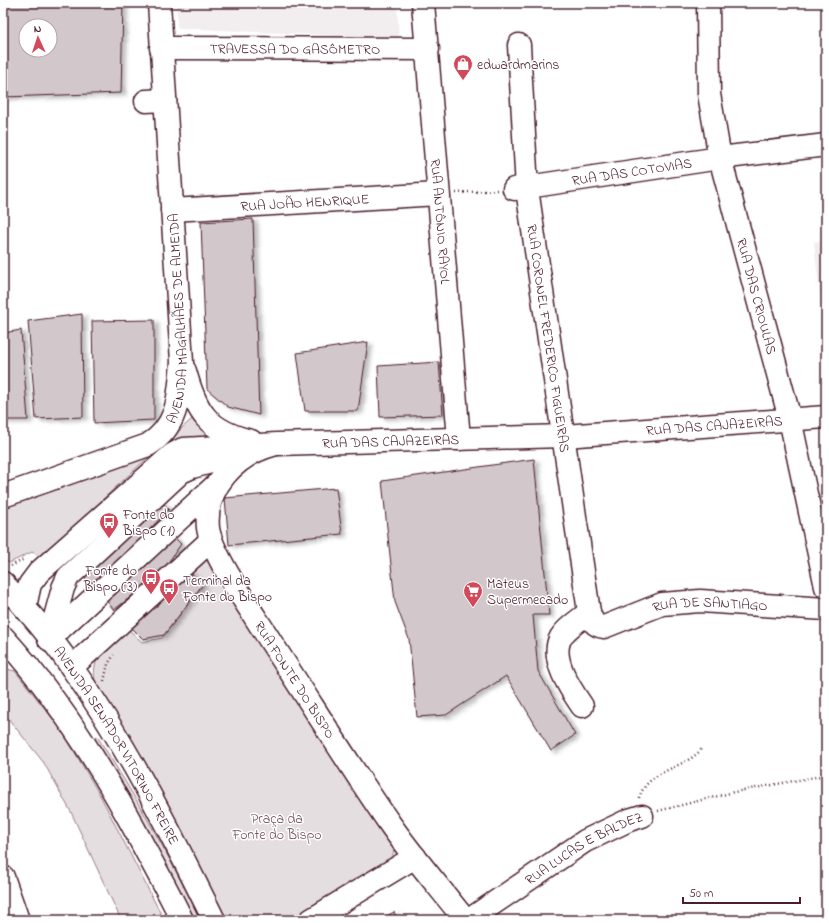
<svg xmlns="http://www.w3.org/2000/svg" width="829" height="923" viewBox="0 0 829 923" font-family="'Indie Flower',sans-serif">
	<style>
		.built { fill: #f2eeef }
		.green { fill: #e5dee0; stroke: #987e86 }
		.building { fill: #d2c7cb; stroke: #4a1f2b; fill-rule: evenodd; filter: url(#shadow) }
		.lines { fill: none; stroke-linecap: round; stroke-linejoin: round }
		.minor-casing { stroke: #4a1f2b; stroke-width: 25 }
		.major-casing { stroke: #4a1f2b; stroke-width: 25 }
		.path { stroke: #4a1f2b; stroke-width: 2.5; stroke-dasharray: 1 3; stroke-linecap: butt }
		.minor { stroke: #fff; stroke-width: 22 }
		.major { stroke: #fff; stroke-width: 22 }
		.labels { text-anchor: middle; stroke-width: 3; stroke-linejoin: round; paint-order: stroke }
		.street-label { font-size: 14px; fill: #4a1f2b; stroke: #fff }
		.poi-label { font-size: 14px; fill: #4a1f2b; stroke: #fff; text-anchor: start }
		.park-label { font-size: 14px; fill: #714f58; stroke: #fff }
	</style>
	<defs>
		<filter id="shadow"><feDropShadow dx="4.5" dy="2.5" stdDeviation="2" flood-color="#0004"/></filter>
	</defs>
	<rect width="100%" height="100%" fill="#fff"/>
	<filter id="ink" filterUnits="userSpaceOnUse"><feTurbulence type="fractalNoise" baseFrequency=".025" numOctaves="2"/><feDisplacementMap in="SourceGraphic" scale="8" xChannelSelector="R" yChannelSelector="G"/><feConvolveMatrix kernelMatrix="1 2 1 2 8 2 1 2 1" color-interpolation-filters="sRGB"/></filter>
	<g filter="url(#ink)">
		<g class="built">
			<polygon points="177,3 397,3 399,39 177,28"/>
			<polygon points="826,240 826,316 822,317 814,242"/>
		</g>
		<g class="green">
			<polygon points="193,418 218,441 162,451 144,461 45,553 39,556 32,552 9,563 3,560 3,506 170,439"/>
			<path d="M 203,559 L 208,561 L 220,574 L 391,841 L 394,852 L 389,860 L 294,920 L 224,920 L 191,849 L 104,700 C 101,694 96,687 95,680 C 90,657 111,641 126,627 L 142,642 L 162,638 L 203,585 L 188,570 Z"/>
			<polygon points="3,668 15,671 61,729 101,797 164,920 121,920 71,812 44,763 3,712"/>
			<path d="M 97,736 C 135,796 170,856 200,920 L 190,920 L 92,740 Z"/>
		</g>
		<g class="building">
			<path d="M 3,3 L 123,3 L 121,93 L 3,97 ZM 26,26 L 50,26 L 50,50 L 26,50 Z"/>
			<polygon points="253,219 259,415 228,407 207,389 201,222"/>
			<polygon points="82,314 83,417 36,419 28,321"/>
			<polygon points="154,320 154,420 94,423 92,321"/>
			<polygon points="21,330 28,420 3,420 3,333"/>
			<polygon points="368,342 358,411 305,411 297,353"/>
			<polygon points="439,362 443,415 380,417 378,366"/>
			<polygon points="534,459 549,615 533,615 538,671 575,735 551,751 506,676 446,715 417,717 409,639 395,602 382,481"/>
			<polygon points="336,488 342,534 229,545 225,498"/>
			<polygon points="158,499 169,509 107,574 89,583 79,571"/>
			<polygon points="173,536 181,544 161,573 114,610 105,599"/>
			<polygon points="188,570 203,584 164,635 143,639 129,625"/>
			<polygon points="394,912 398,920 379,920"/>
		</g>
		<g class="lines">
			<defs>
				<g id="minor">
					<path id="s1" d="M 423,3 L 459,439"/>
					<path id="s2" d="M 708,3 L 709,94 L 720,158 L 790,419 L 826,587"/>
					<path id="s3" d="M 519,45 L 527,189 L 589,612 C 592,621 594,626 604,627 L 662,604 L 700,601 L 826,609"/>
					<path id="s4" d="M 161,48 L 428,49"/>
					<polyline points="146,101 165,100"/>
					<path id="s5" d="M 514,189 L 720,158 L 826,145"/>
					<path id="s6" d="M 172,210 L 438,194"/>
					<path id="s7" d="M 273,445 C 236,455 204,487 208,528 C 212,556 255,616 271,642 C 311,703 349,765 390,824 C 413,857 440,888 465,920"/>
					<polyline points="49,639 63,588 68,577 181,472 192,467 246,453"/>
					<polyline points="49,639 216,485"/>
					<polyline points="72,667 211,540"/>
					<path d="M 582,706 C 571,690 549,658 561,637 C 567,627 580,620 589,612"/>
					<polyline points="3,877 18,920"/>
					<polyline points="311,920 415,857"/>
					<path id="s8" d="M 469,920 L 585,841 L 629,820 L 642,816"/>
				</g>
				<g id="major">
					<path d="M 185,371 C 196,412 208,431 251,441"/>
					<path id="s9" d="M 3,496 L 148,445 C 179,426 179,395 182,362 L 159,3"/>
					<path id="s10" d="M 3,583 C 27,610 52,638 72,668 C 127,745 172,835 214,920"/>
					<path id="s11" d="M 25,607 L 30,584 L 39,572 L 172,455 L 183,449 L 277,444 L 564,436 L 826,417"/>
					<path d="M 3,637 C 62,702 107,775 147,853 C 159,875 171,897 182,920"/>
				</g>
			</defs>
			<use href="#minor" class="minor-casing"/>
			<use href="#major" class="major-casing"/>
			<g class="path">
				<polyline points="456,193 497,190"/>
				<polyline points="11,566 24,559"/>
				<polyline points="104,681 108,664 114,655"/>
				<path d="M 639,798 C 648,768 688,769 703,747"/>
				<polyline points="658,811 734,792 826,775"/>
			</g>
			<use href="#minor" class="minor"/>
			<use href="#major" class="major"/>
		</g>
	</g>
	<defs>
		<symbol id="shop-pin" viewBox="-11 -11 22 30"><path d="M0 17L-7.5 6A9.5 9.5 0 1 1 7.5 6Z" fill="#d1495b" stroke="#fff"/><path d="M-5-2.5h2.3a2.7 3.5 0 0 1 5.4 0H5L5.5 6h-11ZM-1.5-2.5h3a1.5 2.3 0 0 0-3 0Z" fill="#fff"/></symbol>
		<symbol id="bus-pin" viewBox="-11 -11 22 30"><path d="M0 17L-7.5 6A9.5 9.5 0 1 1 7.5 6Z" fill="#d1495b" stroke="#fff"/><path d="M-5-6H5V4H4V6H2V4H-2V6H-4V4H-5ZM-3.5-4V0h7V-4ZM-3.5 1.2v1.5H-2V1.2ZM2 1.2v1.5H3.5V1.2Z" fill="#fff"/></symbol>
		<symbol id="supermarket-pin" viewBox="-11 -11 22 30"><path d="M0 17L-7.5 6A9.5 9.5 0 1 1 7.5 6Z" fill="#d1495b" stroke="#fff"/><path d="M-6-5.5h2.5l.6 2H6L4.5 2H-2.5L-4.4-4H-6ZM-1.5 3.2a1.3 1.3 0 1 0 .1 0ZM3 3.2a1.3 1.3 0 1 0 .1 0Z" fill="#fff"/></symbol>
	</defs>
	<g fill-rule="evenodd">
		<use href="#shop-pin" x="452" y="53" width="22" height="30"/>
		<use href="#bus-pin" x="98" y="511" width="22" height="30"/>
		<use href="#bus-pin" x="140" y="567" width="22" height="30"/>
		<use href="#bus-pin" x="158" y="577" width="22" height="30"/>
		<use href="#supermarket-pin" x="462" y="580" width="22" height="30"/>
	</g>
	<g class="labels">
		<g class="street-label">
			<text dy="5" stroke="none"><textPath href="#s4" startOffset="134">TRAVESSA DO GASÔMETRO</textPath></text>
			<text dy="5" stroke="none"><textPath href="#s5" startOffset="119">RUA DAS COTOVIAS</textPath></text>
			<text dy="5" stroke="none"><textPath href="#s6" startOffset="133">RUA JOÃO HENRIQUE</textPath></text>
			<text dy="5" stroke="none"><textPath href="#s1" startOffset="219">RUA ANTÔNIO RAYOL</textPath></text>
			<text dy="5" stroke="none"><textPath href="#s2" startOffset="299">RUA DAS CRIOULAS</textPath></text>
			<text dy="5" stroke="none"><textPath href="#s9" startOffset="291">AVENIDA MAGALHÃES DE ALMEIDA</textPath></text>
			<text dy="5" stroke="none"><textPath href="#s3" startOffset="295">RUA CORONEL FREDERICO FIGUEIRAS</textPath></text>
			<text dy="5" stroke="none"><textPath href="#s11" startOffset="760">RUA DAS CAJAZEIRAS</textPath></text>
			<text dy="5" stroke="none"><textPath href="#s11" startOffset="436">RUA DAS CAJAZEIRAS</textPath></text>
			<text dy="5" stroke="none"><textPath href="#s3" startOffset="705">RUA DE SANTIAGO</textPath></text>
			<text dy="5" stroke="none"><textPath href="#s7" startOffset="290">RUA FONTE DO BISPO</textPath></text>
			<text dy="5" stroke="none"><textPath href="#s10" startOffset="199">AVENIDA SENADOR VITORINO FREIRE</textPath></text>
			<text dy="5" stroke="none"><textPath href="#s8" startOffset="136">RUA LUCAS E BALDEZ</textPath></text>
		</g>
		<g class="poi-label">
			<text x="477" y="69">edwardmarins</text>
			<text x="123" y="519">Fonte do<tspan x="123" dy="16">Bispo (1)</tspan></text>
			<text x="137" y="575" text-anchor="end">Fonte do<tspan x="137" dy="16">Bispo (3)</tspan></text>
			<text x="183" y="585">Terminal da<tspan x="183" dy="16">Fonte do Bispo</tspan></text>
			<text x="487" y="588">Mateus<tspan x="487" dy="16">Supermecado</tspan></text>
		</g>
		<g class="park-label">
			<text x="277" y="823">Praça da<tspan x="277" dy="16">Fonte do Bispo</tspan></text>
		</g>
	</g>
	<rect width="829" height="923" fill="none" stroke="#fff" stroke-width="16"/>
	<rect x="8" y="8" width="813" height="907" fill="none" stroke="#4a1f2b" stroke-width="1.5" filter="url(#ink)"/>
	<g transform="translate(38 38) rotate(357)"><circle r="19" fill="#ffffff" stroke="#b7a5aa"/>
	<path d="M0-3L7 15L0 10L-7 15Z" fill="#d1495b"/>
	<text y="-6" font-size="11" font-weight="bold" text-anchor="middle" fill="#4a1f2b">N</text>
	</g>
	<path d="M683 897v6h117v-6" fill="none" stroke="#4a1f2b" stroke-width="2"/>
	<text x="689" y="897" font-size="12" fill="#4a1f2b" stroke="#ffffff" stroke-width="3" paint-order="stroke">50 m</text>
</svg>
